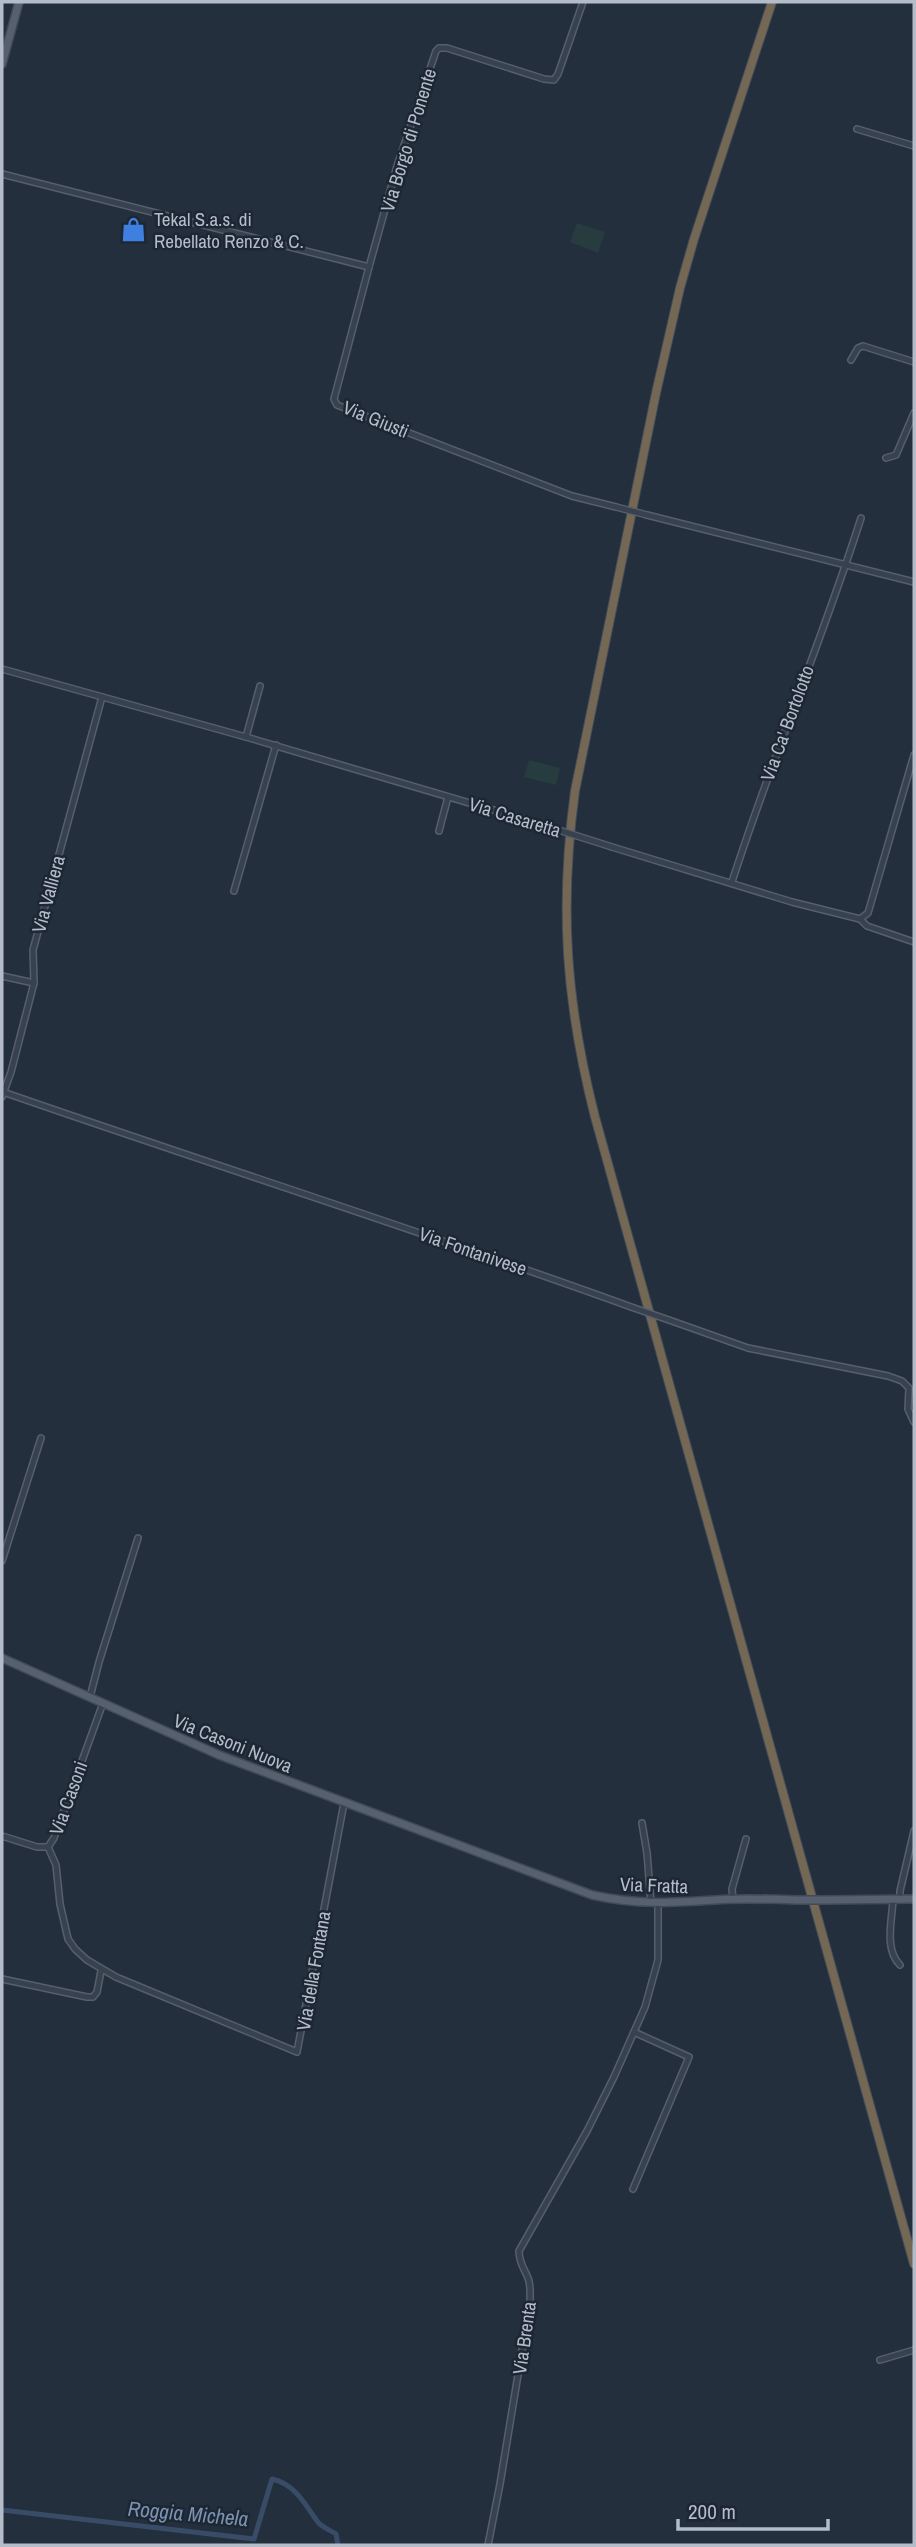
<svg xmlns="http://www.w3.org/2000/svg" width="916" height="2547" viewBox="0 0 916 2547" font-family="'Archivo Narrow',sans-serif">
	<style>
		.green { fill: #263c3f }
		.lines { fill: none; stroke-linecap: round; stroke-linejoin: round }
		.canal { stroke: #394c67; stroke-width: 5 }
		.minor-casing { stroke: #565f6c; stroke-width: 8 }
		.major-casing { stroke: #414a57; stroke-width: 10 }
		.highway-casing { stroke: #434c59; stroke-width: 10 }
		.minor { stroke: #38414e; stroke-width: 5 }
		.major { stroke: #56606e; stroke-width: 7 }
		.highway { stroke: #746855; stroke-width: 8 }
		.minor-bridge-casing { stroke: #565f6c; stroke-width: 8; stroke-linecap: butt }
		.major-bridge-casing { stroke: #414a57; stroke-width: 10; stroke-linecap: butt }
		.minor-bridge { stroke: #38414e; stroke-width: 5 }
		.major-bridge { stroke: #56606e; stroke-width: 7 }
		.labels { text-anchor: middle; stroke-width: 5; stroke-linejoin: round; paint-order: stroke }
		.street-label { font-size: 19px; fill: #b4bcc9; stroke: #1d2633 }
		.poi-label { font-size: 19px; fill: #b4bcc9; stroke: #1d2633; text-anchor: start }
		.water-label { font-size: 21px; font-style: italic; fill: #7c92b1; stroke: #1d2633 }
	</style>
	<rect width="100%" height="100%" fill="#242f3e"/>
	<g class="green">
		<polygon points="577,223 605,232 598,253 570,242"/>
		<polygon points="529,760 560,768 556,785 524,777"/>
	</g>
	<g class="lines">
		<path class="canal" d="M 2,2510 L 254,2539 L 272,2479 C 295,2484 305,2504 317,2521 C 321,2527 330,2530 336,2534 L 338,2545"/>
		<defs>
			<g id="minor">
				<polyline points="857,129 914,146"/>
				<polyline points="2,174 369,267 334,399 337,405 572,496 616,507"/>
				<polyline points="369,267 397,166 436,51 439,48 447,48 544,79 554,80 558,74 583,2"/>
				<polyline points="851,360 858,348 863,346 914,362"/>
				<polyline points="886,458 896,455 914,413"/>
				<polyline points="647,515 914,582"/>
				<polyline points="2,669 246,737 527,820"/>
				<polyline points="246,737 260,686"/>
				<polyline points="439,831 448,797"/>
				<polyline points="612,847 792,902 860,919 868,913 914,755"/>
				<path d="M 732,882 C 771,760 822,641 861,518"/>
				<polyline points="234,891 276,745"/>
				<polyline points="860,919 867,926 914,942"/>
				<polyline points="2,976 34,983"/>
				<path d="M 3,1092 C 213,1165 425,1232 634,1308"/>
				<polyline points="2,1097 11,1072 34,983 33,950 102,697"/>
				<polyline points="669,1320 748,1348 888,1376 902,1381 909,1388 908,1409 914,1422"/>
				<polyline points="2,1561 41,1438"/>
				<polyline points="90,1697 99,1662 138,1538"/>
				<polyline points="642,1823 647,1853 651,1903"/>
				<polyline points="2,1836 37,1847 48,1847 54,1838 103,1703"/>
				<polyline points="48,1847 56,1865 60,1904 68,1939 75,1949 87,1960 116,1977 297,2052 344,1803"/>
				<path d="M 893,1899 C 892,1921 884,1949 900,1965"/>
				<polyline points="900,1899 900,1891 914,1831"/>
				<polyline points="733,1900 732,1889 746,1839"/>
				<polyline points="2,1979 87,1997 93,1997 97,1992 101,1971"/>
				<polyline points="633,2189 689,2057 634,2032"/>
				<polyline points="880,2360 914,2350"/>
				<path d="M 488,2545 L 500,2484 L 530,2302 C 530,2294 531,2285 528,2278 C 524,2268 519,2263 519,2251 L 587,2131 L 614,2077 L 645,2007 L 658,1960 L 658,1903"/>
			</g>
			<g id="major">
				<polyline points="2,64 19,2"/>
				<path d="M 2,1658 L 219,1755 L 592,1895 C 637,1905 670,1903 715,1900 C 742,1898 769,1899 796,1900"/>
				<polyline points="829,1900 914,1899"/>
			</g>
			<path id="highway" d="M 772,2 L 694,239 L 680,288 L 656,393 L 575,791 C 559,908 566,1003 595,1117 L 914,2264"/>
		</defs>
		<use href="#minor" class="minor-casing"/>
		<use href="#major" class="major-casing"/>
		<use href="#highway" class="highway-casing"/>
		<use href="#minor" class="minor"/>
		<use href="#major" class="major"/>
		<use href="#highway" class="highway"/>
		<defs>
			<g id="minor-bridge">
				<polyline points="616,507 647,515"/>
				<polyline points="527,820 612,847"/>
				<polyline points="634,1308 669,1320"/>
			</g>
			<polyline id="major-bridge" points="796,1900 829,1900"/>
		</defs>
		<use href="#minor-bridge" class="minor-bridge-casing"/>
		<use href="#major-bridge" class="major-bridge-casing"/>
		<use href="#minor-bridge" class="minor-bridge"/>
		<use href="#major-bridge" class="major-bridge"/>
	</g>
	<defs>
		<symbol id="shop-bare" viewBox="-9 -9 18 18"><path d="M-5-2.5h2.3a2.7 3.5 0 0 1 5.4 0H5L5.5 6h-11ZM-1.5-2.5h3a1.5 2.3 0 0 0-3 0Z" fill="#3f7fe0" stroke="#1d2633" stroke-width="2.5" paint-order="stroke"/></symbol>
	</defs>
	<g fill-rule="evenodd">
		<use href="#shop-bare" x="116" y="212" width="35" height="35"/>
	</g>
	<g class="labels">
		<g class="street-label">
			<text transform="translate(408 140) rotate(-73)" y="7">Via Borgo di Ponente</text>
			<text transform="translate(376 419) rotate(22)" y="7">Via Giusti</text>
			<text transform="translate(787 723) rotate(-70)" y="7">Via Ca' Bortolotto</text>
			<text transform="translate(515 817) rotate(17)" y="7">Via Casaretta</text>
			<text transform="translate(48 894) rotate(-75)" y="7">Via Valliera</text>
			<text transform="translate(473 1251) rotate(19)" y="7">Via Fontanivese</text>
			<text transform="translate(233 1743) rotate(22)" y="7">Via Casoni Nuova</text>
			<text transform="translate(68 1798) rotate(-70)" y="7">Via Casoni</text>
			<text transform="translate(654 1885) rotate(2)" y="7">Via Fratta</text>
			<text transform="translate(313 1971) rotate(-80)" y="7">Via della Fontana</text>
			<text transform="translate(524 2338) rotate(-82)" y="7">Via Brenta</text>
		</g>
		<g class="poi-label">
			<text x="154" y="226">Tekal S.a.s. di<tspan x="154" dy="22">Rebellato Renzo &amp; C.</tspan></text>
		</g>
		<g class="water-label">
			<text transform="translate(188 2514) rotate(5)" y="7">Roggia Michela</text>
		</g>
	</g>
	<rect width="916" height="2547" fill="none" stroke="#b4bcc9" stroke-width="7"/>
	<path d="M678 2519v10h150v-10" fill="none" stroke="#b4bcc9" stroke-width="3.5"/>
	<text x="688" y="2519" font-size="21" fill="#b4bcc9" stroke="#1d2633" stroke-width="5" paint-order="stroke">200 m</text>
</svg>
